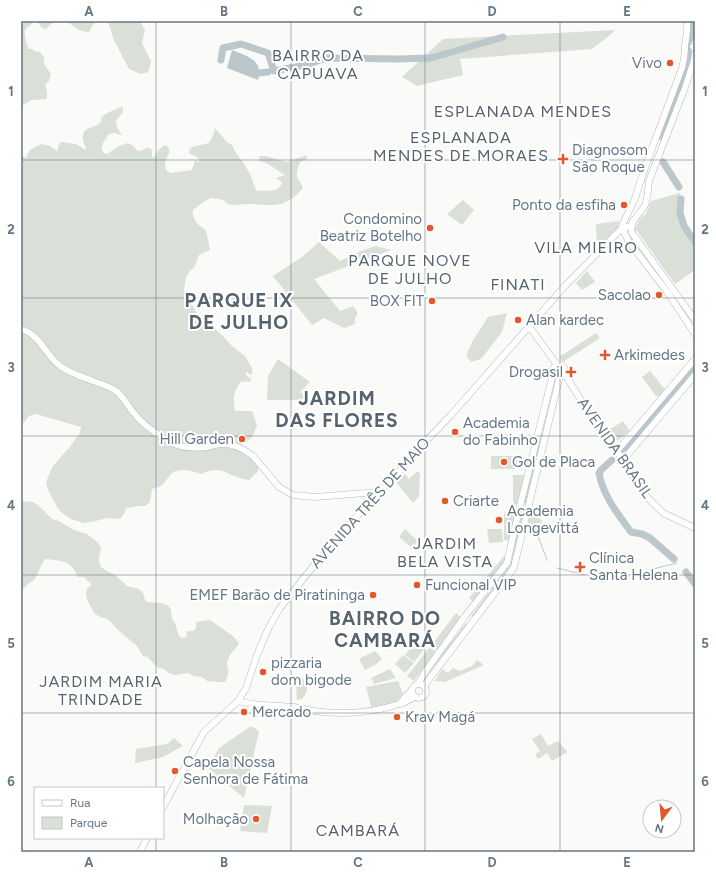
<svg xmlns="http://www.w3.org/2000/svg" width="716" height="873" viewBox="0 0 716 873" font-family="Figtree,sans-serif">
	<style>
		.green { fill: #dadfd7 }
		.water { fill: #bbc7cb }
		.lines { fill: none; stroke-linecap: round; stroke-linejoin: round }
		.stream { stroke: #bbc7cb; stroke-width: 1 }
		.river { stroke: #bbc7cb; stroke-width: 7 }
		.secondary-casing { stroke: #b3babf; stroke-width: 7 }
		.secondary { stroke: #fff; stroke-width: 6 }
		.grid { fill: none; stroke: #657683; stroke-width: 1; stroke-opacity: 0.55 }
		.poi-dot { fill: #e4572e; stroke: #fff; stroke-width: 1.5 }
		.labels { text-anchor: middle; stroke-width: 4; stroke-linejoin: round; paint-order: stroke }
		.poi-label { font-size: 15px; fill: #657683; stroke: #fff; text-anchor: start }
		.street-label { font-size: 15px; fill: #657683; stroke: #fff }
		.neighbourhood-label { font-size: 16px; letter-spacing: 1px; fill: #57646e; stroke: #fff }
		.district-label { font-size: 19px; font-weight: bold; letter-spacing: 1px; fill: #57646e; stroke: #fff }
		.neatline { fill: none; stroke: #657683; stroke-width: 1.5 }
		.grid-label { font-size: 13px; text-anchor: middle; font-weight: bold; fill: #657683 }
	</style>
	<rect width="100%" height="100%" fill="#fafaf8"/>
	<g class="green">
		<path d="M 21,21 L 54,21 L 46,29 L 44,29 L 40,26 L 38,22 L 34,21 C 32,24 26,28 25,30 C 24,35 27,46 29,49 L 33,49 L 34,51 L 40,52 L 44,58 L 44,64 L 51,74 L 49,81 L 45,85 C 47,90 48,95 46,99 L 32,100 L 21,106 Z"/>
		<path d="M 66,21 L 97,21 L 92,26 L 89,32 C 78,32 74,26 66,21 Z"/>
		<polygon points="108,21 140,21 145,30 142,43 151,61 150,67 148,72 141,74 129,69 114,40"/>
		<polygon points="615,30 610,35 592,49 460,59 463,75 417,86 402,77 443,39"/>
		<path d="M 122,107 L 123,108 L 123,112 L 117,119 L 116,122 L 117,127 L 122,135 L 121,135 L 114,133 L 109,134 C 105,140 96,151 107,154 L 119,146 L 128,143 L 132,145 L 138,151 C 143,151 145,147 150,148 L 152,151 L 152,157 L 153,158 C 157,153 159,147 166,145 C 174,152 165,157 165,165 C 165,167 166,169 167,171 L 171,173 L 192,170 L 195,161 L 199,162 L 200,160 L 197,157 L 190,154 L 189,152 L 190,149 L 192,147 L 209,143 L 213,136 L 215,128 L 227,142 L 232,145 L 236,153 L 243,162 L 250,174 L 256,190 L 257,191 C 266,190 279,194 282,182 L 276,178 L 285,175 L 268,164 L 260,161 L 259,158 L 260,156 L 265,156 L 287,162 L 307,155 L 307,159 L 300,162 C 298,168 295,173 298,179 C 300,183 302,184 303,188 C 283,211 273,204 247,204 C 242,204 232,206 228,204 C 226,203 225,201 223,200 C 220,199 214,198 211,198 C 205,200 198,206 193,210 C 191,218 199,227 206,230 L 210,250 L 205,252 L 199,255 L 195,266 L 190,271 L 186,277 L 184,290 L 185,296 L 189,302 L 193,306 L 196,312 L 201,317 L 220,333 L 231,345 L 245,356 L 252,368 L 252,375 L 246,372 L 246,375 L 251,379 L 251,381 C 248,382 243,381 241,382 C 239,383 238,386 237,388 C 232,397 234,401 235,411 L 251,411 L 253,413 L 257,426 L 252,437 L 247,441 L 241,444 L 224,443 L 215,448 L 230,447 L 240,451 L 249,455 L 258,465 L 258,471 L 249,480 C 229,478 222,463 201,474 C 192,471 179,467 171,474 C 170,475 168,478 167,479 C 163,486 160,487 152,489 L 150,502 L 145,506 L 139,506 L 126,508 L 124,514 L 120,519 L 108,518 L 91,522 L 84,523 L 71,519 L 61,512 L 57,507 L 48,490 L 46,483 L 48,477 L 53,466 L 65,452 L 70,447 L 73,442 L 80,433 L 81,427 L 36,414 L 29,416 L 21,426 L 21,155 L 26,158 L 30,150 L 41,144 L 50,146 L 57,151 L 58,149 L 59,144 L 61,142 L 76,144 L 86,150 C 86,145 81,141 83,135 C 85,126 95,128 100,123 C 104,119 99,122 102,117 C 104,114 118,108 122,107 Z"/>
		<polygon points="680,193 681,198 679,213 683,226 695,245 695,270 675,284 637,231 633,233 640,219 646,214 651,201"/>
		<polygon points="463,200 474,210 462,225 447,214"/>
		<polygon points="619,221 618,228 597,249 596,224"/>
		<polygon points="319,242 340,261 361,251 375,246 391,250 314,279 340,311 353,306 358,313 355,318 355,324 344,328 324,318 312,325 273,276 302,257"/>
		<polygon points="587,271 595,282 582,290 576,283"/>
		<polygon points="507,313 502,332 481,359 471,362 466,356 472,342 488,317"/>
		<polygon points="596,333 600,338 563,362 559,357"/>
		<polygon points="278,359 310,382 300,392 311,400 267,400 268,376"/>
		<polygon points="650,371 655,377 665,390 660,396 656,396 642,377"/>
		<polygon points="623,421 630,431 617,441 609,430"/>
		<polygon points="491,456 519,456 516,469 491,469"/>
		<polygon points="417,471 420,474 419,496 413,503 396,482 405,474 409,479"/>
		<polygon points="513,475 525,475 518,505 513,504"/>
		<path d="M 21,501 L 33,502 L 38,505 L 52,519 L 59,521 L 74,530 L 87,534 L 97,542 L 101,547 L 99,559 L 100,566 L 105,570 L 115,575 L 127,586 L 139,589 L 143,593 L 145,600 L 148,602 C 155,603 166,602 170,608 C 172,611 171,614 172,618 C 173,621 173,620 175,623 C 178,629 177,643 187,636 L 186,631 C 194,632 197,630 196,622 L 210,620 L 234,637 L 239,643 C 236,649 228,655 227,663 C 227,666 227,665 228,669 C 229,674 227,678 225,682 L 219,682 L 207,681 L 202,677 L 193,676 L 188,673 L 175,675 L 169,673 L 164,669 L 157,667 L 148,657 L 143,656 L 137,646 L 118,630 L 109,620 L 101,617 L 95,614 L 87,600 L 86,593 L 87,589 L 91,585 L 91,584 L 84,577 L 78,577 C 76,573 74,568 70,565 C 64,560 53,560 46,559 L 43,562 L 35,579 L 27,585 L 21,591 Z"/>
		<polygon points="504,513 515,514 509,541 504,540"/>
		<polygon points="530,515 542,520 538,537 526,534"/>
		<polygon points="405,529 418,541 412,548 399,537"/>
		<polygon points="487,529 502,529 503,542 489,543"/>
		<polygon points="504,556 507,556 504,562 473,602 469,598"/>
		<polygon points="456,613 462,618 437,650 431,646"/>
		<polygon points="417,641 425,648 414,662 405,655"/>
		<polygon points="430,647 436,652 414,681 407,676"/>
		<polygon points="375,651 382,659 375,665 365,670 359,659"/>
		<polygon points="403,655 414,663 405,673 395,664"/>
		<polygon points="477,660 484,665 445,682 435,681 442,669 448,673 453,668 460,671 472,666"/>
		<polygon points="390,669 396,678 374,684 371,678"/>
		<path d="M 306,678 C 307,688 309,691 302,699 L 297,700 L 296,684 L 298,681 Z"/>
		<path d="M 398,681 L 403,694 C 392,707 390,707 374,708 L 371,706 L 366,687 Z"/>
		<polygon points="251,726 259,731 244,798 208,768 219,748"/>
		<polygon points="541,734 548,746 558,741 567,752 552,761 547,753 538,759 535,754 540,751 532,739"/>
		<polygon points="174,738 183,746 163,757 135,763 136,749 167,744"/>
		<polygon points="244,805 272,806 267,833 240,831"/>
	</g>
	<path class="water" d="M 232,50 C 247,56 264,60 258,80 L 227,68 Z"/>
	<g class="lines">
		<g class="stream">
			<polyline points="525,503 545,418"/>
			<polyline points="535,528 547,560"/>
			<polyline points="557,568 585,575"/>
			<polyline points="649,570 677,563"/>
			<polyline points="593,579 603,582 629,576"/>
			<polyline points="472,616 511,565 522,517"/>
			<polyline points="429,672 466,624"/>
		</g>
		<g class="river">
			<polyline points="688,43 693,33 693,21"/>
			<polyline points="221,60 223,48 241,44 268,53 274,71 306,65 326,58 399,59 431,58 503,37"/>
			<polyline points="255,72 260,73 268,72"/>
			<polyline points="662,137 681,86 689,60 688,50"/>
			<polyline points="663,162 679,187"/>
			<polyline points="681,199 680,213 684,226 695,242"/>
			<polyline points="623,450 695,364"/>
			<path d="M 612,460 L 601,470 L 599,473 C 603,496 618,514 631,532 L 642,534 L 650,538 L 674,559"/>
			<polyline points="686,572 695,584"/>
		</g>
		<defs>
			<g id="secondary">
				<path d="M 687,21 C 688,30 686,38 685,46 C 685,55 684,60 682,68 L 647,162 L 634,201 L 623,223 L 622,228 L 629,242 L 668,293 L 695,334"/>
				<path d="M 695,53 L 694,60 L 686,85 L 649,181 C 648,189 648,197 645,205 C 641,214 628,221 632,233 C 633,235 636,238 638,241 L 695,320"/>
				<polyline points="529,326 557,365"/>
				<path d="M 21,329 C 42,336 44,354 60,366 C 70,373 82,377 93,381 C 101,384 109,386 116,391 C 123,396 127,405 133,412 C 142,424 153,432 166,439 C 169,441 173,444 177,445 C 185,448 199,448 207,447 C 212,446 217,444 222,444 C 233,443 244,449 253,456 L 279,487 L 293,495 L 315,497 L 378,492"/>
				<circle cx="559" cy="370" r="5.5"/>
				<polyline points="564,373 589,413 621,457 643,492 649,499 663,513 695,528"/>
				<polyline points="617,451 695,359"/>
				<polyline points="623,460 695,375"/>
				<polyline points="418,684 425,672 466,615 507,563 519,510 554,370"/>
				<circle cx="419" cy="691" r="7"/>
				<polyline points="424,686 510,573 514,567 560,375"/>
				<path d="M 238,701 C 255,706 274,705 293,707 C 300,708 307,710 314,711 C 342,715 372,713 399,704 C 405,702 410,701 415,696"/>
				<polyline points="400,704 405,697 412,690"/>
				<polyline points="163,807 204,732 238,701 246,688 257,655 269,627 280,608 315,564 378,492 390,482 428,439 451,415 563,288 618,232 622,228 632,226"/>
				<polyline points="140,852 147,838"/>
			</g>
		</defs>
		<use href="#secondary" class="secondary-casing"/>
		<use href="#secondary" class="secondary"/>
	</g>
	<path class="grid" d="M 156,21 L 156,788M 291,21 L 291,852M 425,21 L 425,852M 560,21 L 560,852M 21,160 L 695,160M 21,298 L 695,298M 21,436 L 695,436M 21,575 L 695,575M 21,713 L 695,713M 156,838 L 156,852"/>
	<g class="poi-dot">
		<circle cx="670" cy="63" r="4"/>
		<path d="M561 153h4v4h4v4h-4v4h-4v-4h-4v-4h4z"/>
		<circle cx="624" cy="205" r="4"/>
		<circle cx="430" cy="228" r="4"/>
		<circle cx="659" cy="295" r="4"/>
		<circle cx="432" cy="301" r="4"/>
		<circle cx="518" cy="320" r="4"/>
		<path d="M603 349h4v4h4v4h-4v4h-4v-4h-4v-4h4z"/>
		<path d="M569 366h4v4h4v4h-4v4h-4v-4h-4v-4h4z"/>
		<circle cx="455" cy="432" r="4"/>
		<circle cx="242" cy="439" r="4"/>
		<circle cx="504" cy="462" r="4"/>
		<circle cx="445" cy="501" r="4"/>
		<circle cx="499" cy="520" r="4"/>
		<path d="M578 561h4v4h4v4h-4v4h-4v-4h-4v-4h4z"/>
		<circle cx="417" cy="585" r="4"/>
		<circle cx="373" cy="595" r="4"/>
		<circle cx="263" cy="672" r="4"/>
		<circle cx="244" cy="712" r="4"/>
		<circle cx="397" cy="717" r="4"/>
		<circle cx="175" cy="771" r="4"/>
		<circle cx="256" cy="819" r="4"/>
	</g>
	<g class="labels">
		<g class="poi-label">
			<text x="662" y="68" text-anchor="end">Vivo</text>
			<text x="572" y="155">Diagnosom<tspan x="572" dy="17">São Roque</tspan></text>
			<text x="616" y="210" text-anchor="end">Ponto da esfiha</text>
			<text x="422" y="224" text-anchor="end">Condomino<tspan x="422" dy="17">Beatriz Botelho</tspan></text>
			<text x="651" y="300" text-anchor="end">Sacolao</text>
			<text x="424" y="306" text-anchor="end">BOX FIT</text>
			<text x="526" y="325">Alan kardec</text>
			<text x="614" y="360">Arkimedes</text>
			<text x="563" y="377" text-anchor="end">Drogasil</text>
			<text x="463" y="428">Academia<tspan x="463" dy="17">do Fabinho</tspan></text>
			<text x="234" y="444" text-anchor="end">Hill Garden</text>
			<text x="512" y="467">Gol de Placa</text>
			<text x="453" y="506">Criarte</text>
			<text x="507" y="516">Academia<tspan x="507" dy="17">Longevittá</tspan></text>
			<text x="589" y="563">Clínica<tspan x="589" dy="17">Santa Helena</tspan></text>
			<text x="425" y="590">Funcional VIP</text>
			<text x="365" y="600" text-anchor="end">EMEF Barão de Piratininga</text>
			<text x="271" y="668">pizzaria<tspan x="271" dy="17">dom bigode</tspan></text>
			<text x="252" y="717">Mercado</text>
			<text x="405" y="722">Krav Magá</text>
			<text x="183" y="767">Capela Nossa<tspan x="183" dy="17">Senhora de Fátima</tspan></text>
			<text x="248" y="824" text-anchor="end">Molhação</text>
		</g>
		<g class="street-label">
			<text transform="translate(615 448) rotate(55)" y="5">AVENIDA BRASIL</text>
			<text transform="translate(370 503) rotate(-48)" y="5">AVENIDA TRÊS DE MAIO</text>
		</g>
		<g class="neighbourhood-label">
			<text x="318" y="61">BAIRRO DA<tspan x="318" dy="18">CAPUAVA</tspan></text>
			<text x="523" y="117">ESPLANADA MENDES</text>
			<text x="461" y="143">ESPLANADA<tspan x="461" dy="18">MENDES DE MORAES</tspan></text>
			<text x="586" y="253">VILA MIEIRO</text>
			<text x="410" y="266">PARQUE NOVE<tspan x="410" dy="18">DE JULHO</tspan></text>
			<text x="518" y="290">FINATI</text>
			<text x="445" y="549">JARDIM<tspan x="445" dy="18">BELA VISTA</tspan></text>
			<text x="101" y="687">JARDIM MARIA<tspan x="101" dy="18">TRINDADE</tspan></text>
			<text x="358" y="836">CAMBARÁ</text>
		</g>
		<g class="district-label">
			<text x="239" y="307">PARQUE IX<tspan x="239" dy="22">DE JULHO</tspan></text>
			<text x="337" y="405">JARDIM<tspan x="337" dy="22">DAS FLORES</tspan></text>
			<text x="385" y="625">BAIRRO DO<tspan x="385" dy="22">CAMBARÁ</tspan></text>
		</g>
	</g>
	<rect width="716" height="873" fill="none" stroke="#ffffff" stroke-width="44"/>
	<rect x="34" y="787" width="130" height="52" fill="#ffffff" stroke="#c1c8cd"/>
	<rect x="42" y="800" width="20" height="6" fill="#ffffff" stroke="#c1c8cd"/>
	<text x="70" y="807" font-size="12" fill="#657683">Rua</text>
	<rect x="42" y="817" width="20" height="12" fill="#dadfd7" stroke="#c1c8cd"/>
	<text x="70" y="827" font-size="12" fill="#657683">Parque</text>
	<g transform="translate(662 819) rotate(196)"><circle r="19" fill="#ffffff" stroke="#c1c8cd"/>
	<path d="M0-3L7 15L0 10L-7 15Z" fill="#e4572e"/>
	<text y="-6" font-size="11" font-weight="bold" text-anchor="middle" fill="#657683">N</text>
	</g>
	<rect x="22" y="22" width="672" height="829" class="neatline"/>
	<g class="grid-label">
		<text x="89" y="16">A</text>
		<text x="224" y="16">B</text>
		<text x="358" y="16">C</text>
		<text x="492" y="16">D</text>
		<text x="627" y="16">E</text>
		<text x="11" y="96">1</text>
		<text x="705" y="96">1</text>
		<text x="11" y="234">2</text>
		<text x="705" y="234">2</text>
		<text x="11" y="372">3</text>
		<text x="705" y="372">3</text>
		<text x="11" y="510">4</text>
		<text x="705" y="510">4</text>
		<text x="11" y="648">5</text>
		<text x="705" y="648">5</text>
		<text x="11" y="786">6</text>
		<text x="705" y="786">6</text>
		<text x="89" y="867">A</text>
		<text x="224" y="867">B</text>
		<text x="358" y="867">C</text>
		<text x="492" y="867">D</text>
		<text x="627" y="867">E</text>
	</g>
</svg>
